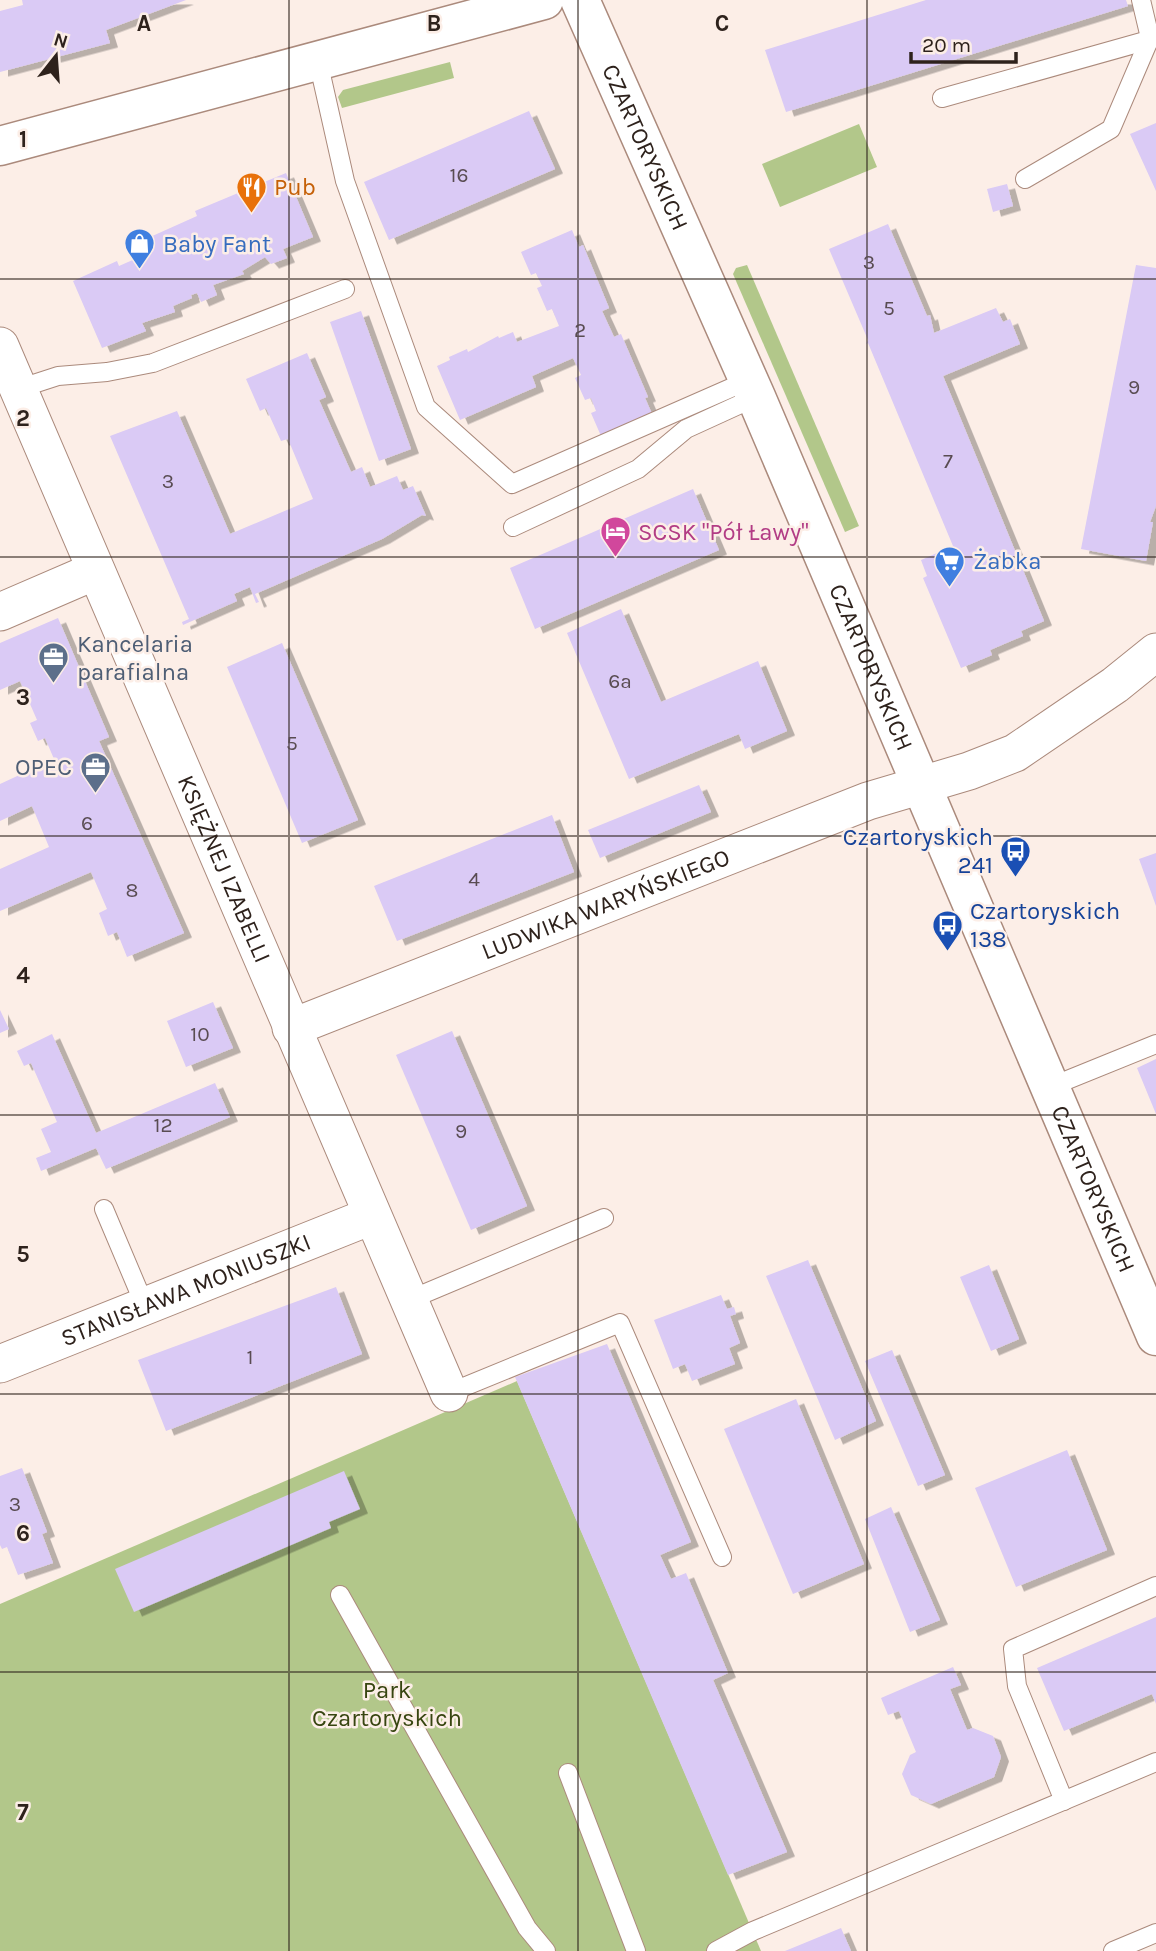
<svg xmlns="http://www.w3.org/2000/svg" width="1156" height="1951" viewBox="0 0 1156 1951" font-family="Karla,sans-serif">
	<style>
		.green { fill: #b2c78a }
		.building { fill: #dacaf5; filter: url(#shadow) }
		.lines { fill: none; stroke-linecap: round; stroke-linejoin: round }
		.service-casing { stroke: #ab8a7c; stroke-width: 20 }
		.minor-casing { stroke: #ab8a7c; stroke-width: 39 }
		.secondary-casing { stroke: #ab8a7c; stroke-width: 41 }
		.service { stroke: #fff; stroke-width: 18 }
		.minor { stroke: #fff; stroke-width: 37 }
		.secondary { stroke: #fff; stroke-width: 38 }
		.grid { fill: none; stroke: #2e221c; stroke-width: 2; stroke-opacity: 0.55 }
		.labels { text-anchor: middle; stroke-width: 5; stroke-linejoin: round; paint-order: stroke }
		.number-label { font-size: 21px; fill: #594c52 }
		.street-label { font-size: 24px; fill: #2e221c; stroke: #fceee7 }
		.food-label { font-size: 24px; fill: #c56008; stroke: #fceee7; text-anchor: start }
		.shop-label { font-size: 24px; fill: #366cbe; stroke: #fceee7; text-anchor: start }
		.hotel-label { font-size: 24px; fill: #b23c85; stroke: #fceee7; text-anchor: start }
		.service-label { font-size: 24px; fill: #4e5e75; stroke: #fceee7; text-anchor: start }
		.transit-label { font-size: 24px; fill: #164399; stroke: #fceee7; text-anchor: end }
		.park-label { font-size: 24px; fill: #374510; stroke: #fceee7 }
		.grid-label { font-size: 23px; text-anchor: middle; font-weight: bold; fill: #2e221c; stroke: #fceee7; stroke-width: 5; stroke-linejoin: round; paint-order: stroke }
	</style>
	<defs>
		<filter id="shadow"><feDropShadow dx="8" dy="4.5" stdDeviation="0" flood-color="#0004"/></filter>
	</defs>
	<rect width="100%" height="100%" fill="#fceee7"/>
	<g class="green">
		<polygon points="450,62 454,78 342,108 338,97 343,90"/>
		<polygon points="859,124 877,167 780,207 762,164"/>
		<polygon points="747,265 859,526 845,532 733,274 736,268"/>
		<polygon points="517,1381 761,1951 0,1951 0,1604"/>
	</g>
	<g class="building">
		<polygon points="22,0 186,0 106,30 110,43 0,72 0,11 23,5"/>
		<polygon points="926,0 1126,0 1128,6 786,112 765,50"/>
		<polygon points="529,111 555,169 389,240 364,182"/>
		<polygon points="1156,123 1156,191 1130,134"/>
		<polygon points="286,173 313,237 283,249 287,258 271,264 265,257 242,271 244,274 213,285 217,295 201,302 197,293 191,295 192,298 173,306 175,312 142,323 146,331 102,348 73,281 117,261 119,266 144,255 139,242 197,216 195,211"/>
		<polygon points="1007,184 1013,206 993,212 987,189"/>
		<polygon points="888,224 927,316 930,315 934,333 996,308 1003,322 1010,319 1020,344 943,376 1044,621 1021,631 1023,636 990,650 992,655 961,668 923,578 927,576 921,560 953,546 868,343 866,344 868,340 829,249"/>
		<polygon points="572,230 579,247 583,245 609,308 602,311 614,337 621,334 648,397 645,398 652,414 601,436 591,413 596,411 591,398 585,400 575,378 581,375 573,358 532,376 536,387 460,420 437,366 450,360 449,357 467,349 468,352 498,336 499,338 513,332 517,342 559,326 552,309 547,311 537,288 542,286 536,273 531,275 521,252"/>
		<polygon points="1136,265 1156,268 1156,506 1150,522 1153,522 1146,561 1081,549"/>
		<polygon points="361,311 411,449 379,461 330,322"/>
		<polygon points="307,353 326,397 319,400 351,472 362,467 370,487 397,476 403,490 413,486 426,516 422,515 382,539 255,594 259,602 256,603 250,587 234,594 237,601 183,625 182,622 189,619 110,436 177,411 230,534 313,499 288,439 281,441 266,408 260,411 246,379"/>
		<polygon points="693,489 719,550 535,629 510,568"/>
		<polygon points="621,609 661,702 758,661 787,731 745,749 739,734 629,779 567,633"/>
		<polygon points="58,618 109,737 99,741 184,933 127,957 117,932 108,936 99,913 107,909 91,872 0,911 0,869 49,847 32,806 0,821 0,784 54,759 45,738 38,741 30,723 37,720 20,681 0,690 0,643"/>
		<polygon points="282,643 358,820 302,843 227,667"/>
		<polygon points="699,785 711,812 600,858 588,830"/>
		<polygon points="552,815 574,872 397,941 374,886"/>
		<polygon points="1156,853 1156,906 1139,859"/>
		<polygon points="213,1002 233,1048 186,1067 167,1021"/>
		<polygon points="0,1010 9,1029 0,1033"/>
		<polygon points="452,1031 527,1206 471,1230 396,1055"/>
		<polygon points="52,1034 96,1133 215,1083 230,1117 106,1169 96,1148 41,1171 36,1158 51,1152 41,1129 57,1122 31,1063 24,1066 17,1051"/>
		<polygon points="1156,1059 1156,1114 1137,1068"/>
		<polygon points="808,1260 876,1421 835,1440 766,1276"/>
		<polygon points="989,1265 1019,1339 991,1351 960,1277"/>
		<polygon points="336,1287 362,1354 166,1431 138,1360"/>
		<polygon points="721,1295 727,1309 734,1307 736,1314 730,1316 740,1343 729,1348 735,1364 692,1381 685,1364 673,1369 654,1320"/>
		<polygon points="607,1344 691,1542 660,1555 671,1579 686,1573 728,1673 713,1680 787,1852 728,1875 515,1377"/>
		<polygon points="892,1350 945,1475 918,1486 865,1361"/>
		<polygon points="796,1399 864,1564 793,1594 724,1429"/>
		<polygon points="1067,1450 1107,1550 1016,1587 975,1488"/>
		<polygon points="22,1468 47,1532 42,1534 53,1563 18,1575 7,1547 2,1549 0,1545 0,1476"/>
		<polygon points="344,1471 360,1509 329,1522 331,1528 134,1612 115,1569"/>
		<polygon points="891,1507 940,1620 910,1632 865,1519"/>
		<polygon points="1156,1617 1156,1704 1152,1694 1064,1731 1037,1668"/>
		<polygon points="953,1667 961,1685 950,1689 967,1730 973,1728 993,1736 1001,1757 994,1777 931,1804 911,1795 902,1774 910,1755 916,1752 899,1711 888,1715 881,1698"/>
		<polygon points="841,1928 851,1951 785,1951"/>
	</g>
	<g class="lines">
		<defs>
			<g id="service">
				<polyline points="318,61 345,181 426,407 512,484 749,380"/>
				<polyline points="942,98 1156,38"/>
				<polyline points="1025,179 1111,129 1150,38 1141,0"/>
				<polyline points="18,389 58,376 107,372 153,363 345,289"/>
				<polyline points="513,527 638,469 686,429 756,397"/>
				<polyline points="1050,1087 1156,1044"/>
				<polyline points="104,1209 145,1306"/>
				<polyline points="409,1300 604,1218"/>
				<polyline points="449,1393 620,1323 722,1557"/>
				<polyline points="340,1595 527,1928 546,1951"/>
				<polyline points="568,1773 636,1951"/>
				<polyline points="1064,1801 1017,1686 1013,1649 1156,1586"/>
				<polyline points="716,1951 753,1931 1156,1762"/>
				<polyline points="1113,1951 1156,1933"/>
			</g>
			<g id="minor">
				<path id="s1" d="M 0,346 L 449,1393"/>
				<polyline points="0,612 95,571"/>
				<path id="s2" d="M 291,1028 L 868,801 L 969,771 L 1015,753 L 1115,685 L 1156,652"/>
				<path id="s3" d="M 0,1364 L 371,1216"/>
			</g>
			<g id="secondary">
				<path id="s4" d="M 580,0 L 756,397 L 1156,1336"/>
				<polyline points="0,146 544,0"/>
			</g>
		</defs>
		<use href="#service" class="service-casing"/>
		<use href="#minor" class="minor-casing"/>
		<use href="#secondary" class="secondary-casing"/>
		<use href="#service" class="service"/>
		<use href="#minor" class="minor"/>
		<use href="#secondary" class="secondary"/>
	</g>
	<path class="grid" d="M 289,0 L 289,1951M 578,0 L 578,1951M 867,0 L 867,1951M 0,279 L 1156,279M 0,557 L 1156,557M 0,836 L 1156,836M 0,1115 L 1156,1115M 0,1394 L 1156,1394M 0,1672 L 1156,1672"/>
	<defs>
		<symbol id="restaurant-pin" viewBox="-11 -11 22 30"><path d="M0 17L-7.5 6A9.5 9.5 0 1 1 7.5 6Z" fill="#e8710a" stroke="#fceee7"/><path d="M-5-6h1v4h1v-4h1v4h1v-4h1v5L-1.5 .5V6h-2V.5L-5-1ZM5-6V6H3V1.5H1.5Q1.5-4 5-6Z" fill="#fff"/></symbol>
		<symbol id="shop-pin" viewBox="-11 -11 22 30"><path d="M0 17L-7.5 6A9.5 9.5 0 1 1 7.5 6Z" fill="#3f7fe0" stroke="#fceee7"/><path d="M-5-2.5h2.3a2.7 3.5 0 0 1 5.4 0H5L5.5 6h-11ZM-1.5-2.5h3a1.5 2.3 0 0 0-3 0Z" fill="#fff"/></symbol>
		<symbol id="hotel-pin" viewBox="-11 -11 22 30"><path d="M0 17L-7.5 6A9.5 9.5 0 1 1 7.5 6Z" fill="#d1479c" stroke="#fceee7"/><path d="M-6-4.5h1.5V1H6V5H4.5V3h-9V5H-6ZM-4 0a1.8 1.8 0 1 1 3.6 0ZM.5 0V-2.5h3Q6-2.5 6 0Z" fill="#fff"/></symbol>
		<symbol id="supermarket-pin" viewBox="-11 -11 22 30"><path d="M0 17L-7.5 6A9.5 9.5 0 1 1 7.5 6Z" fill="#3f7fe0" stroke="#fceee7"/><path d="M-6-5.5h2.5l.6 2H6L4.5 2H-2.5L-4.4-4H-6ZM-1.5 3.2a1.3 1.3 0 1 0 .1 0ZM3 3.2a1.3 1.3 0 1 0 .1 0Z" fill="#fff"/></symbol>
		<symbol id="office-pin" viewBox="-11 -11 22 30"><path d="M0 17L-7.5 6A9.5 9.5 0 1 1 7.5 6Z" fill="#5c6f8a" stroke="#fceee7"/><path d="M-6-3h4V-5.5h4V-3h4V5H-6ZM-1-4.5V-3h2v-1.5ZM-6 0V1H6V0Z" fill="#fff"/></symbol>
		<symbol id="bus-pin" viewBox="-11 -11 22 30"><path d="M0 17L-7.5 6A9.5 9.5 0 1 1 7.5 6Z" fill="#1a4fb4" stroke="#fceee7"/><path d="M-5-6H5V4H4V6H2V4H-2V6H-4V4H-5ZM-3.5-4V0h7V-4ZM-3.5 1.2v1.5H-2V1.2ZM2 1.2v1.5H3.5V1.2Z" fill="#fff"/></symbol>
	</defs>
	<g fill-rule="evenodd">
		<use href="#restaurant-pin" x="234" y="170" width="35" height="47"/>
		<use href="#shop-pin" x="122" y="226" width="35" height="47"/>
		<use href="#hotel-pin" x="598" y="514" width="35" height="47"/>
		<use href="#supermarket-pin" x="932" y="544" width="35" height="47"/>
		<use href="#office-pin" x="36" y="640" width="35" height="47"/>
		<use href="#office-pin" x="78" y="750" width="35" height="47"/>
		<use href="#bus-pin" x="998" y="834" width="35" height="47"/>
		<use href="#bus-pin" x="930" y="908" width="35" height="47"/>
	</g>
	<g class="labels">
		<g class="number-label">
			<text x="459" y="182">16</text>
			<text x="869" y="269">3</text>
			<text x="889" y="315">5</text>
			<text x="580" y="337">2</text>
			<text x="1134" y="394">9</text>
			<text x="948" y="468">7</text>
			<text x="168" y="488">3</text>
			<text x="620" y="688">6a</text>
			<text x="292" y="750">5</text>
			<text x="87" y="830">6</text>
			<text x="474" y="886">4</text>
			<text x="132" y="897">8</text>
			<text x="200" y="1041">10</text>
			<text x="163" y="1132">12</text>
			<text x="461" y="1138">9</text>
			<text x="250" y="1364">1</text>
			<text x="15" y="1511">3</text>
		</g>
		<g class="street-label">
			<text dy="8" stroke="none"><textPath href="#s4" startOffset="161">CZARTORYSKICH</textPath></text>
			<text dy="8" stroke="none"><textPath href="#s4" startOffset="728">CZARTORYSKICH</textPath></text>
			<text dy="8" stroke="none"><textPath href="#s1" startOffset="569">KSIĘŻNEJ IZABELLI</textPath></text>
			<text dy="8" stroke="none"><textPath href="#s2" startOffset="338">LUDWIKA WARYŃSKIEGO</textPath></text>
			<text dy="8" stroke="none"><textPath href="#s4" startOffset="1295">CZARTORYSKICH</textPath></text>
			<text dy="8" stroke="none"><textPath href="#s3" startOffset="200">STANISŁAWA MONIUSZKI</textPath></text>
		</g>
		<g class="food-label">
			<text x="274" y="195">Pub</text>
		</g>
		<g class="shop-label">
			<text x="163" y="252">Baby Fant</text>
			<text x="973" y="569">Żabka</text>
		</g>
		<g class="hotel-label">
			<text x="638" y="540">SCSK "Pół Ławy"</text>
		</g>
		<g class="service-label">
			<text x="77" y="652">Kancelaria<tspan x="77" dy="28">parafialna</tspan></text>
			<text x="72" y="775" text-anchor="end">OPEC</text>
		</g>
		<g class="transit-label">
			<text x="993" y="845">Czartoryskich<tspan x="993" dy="28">241</tspan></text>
			<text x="970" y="919" text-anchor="start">Czartoryskich<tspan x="970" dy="28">138</tspan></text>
		</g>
		<g class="park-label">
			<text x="387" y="1698">Park<tspan x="387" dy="28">Czartoryskich</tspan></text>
		</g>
	</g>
	<g class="grid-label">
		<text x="144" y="31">A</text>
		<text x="434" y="31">B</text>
		<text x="722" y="31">C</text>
		<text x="23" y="147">1</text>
		<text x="23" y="426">2</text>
		<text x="23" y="705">3</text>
		<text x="23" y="983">4</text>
		<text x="23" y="1262">5</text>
		<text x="23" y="1541">6</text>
		<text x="23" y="1820">7</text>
	</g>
	<g transform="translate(56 56) rotate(17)" stroke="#fceee7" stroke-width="5" paint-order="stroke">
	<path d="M0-5L12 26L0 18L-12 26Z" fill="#2e221c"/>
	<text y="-10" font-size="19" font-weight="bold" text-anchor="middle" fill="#2e221c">N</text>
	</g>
	<path d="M911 52v10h105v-10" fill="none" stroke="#2e221c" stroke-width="3.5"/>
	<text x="922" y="52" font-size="21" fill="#2e221c" stroke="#fceee7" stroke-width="5" paint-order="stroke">20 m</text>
</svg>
